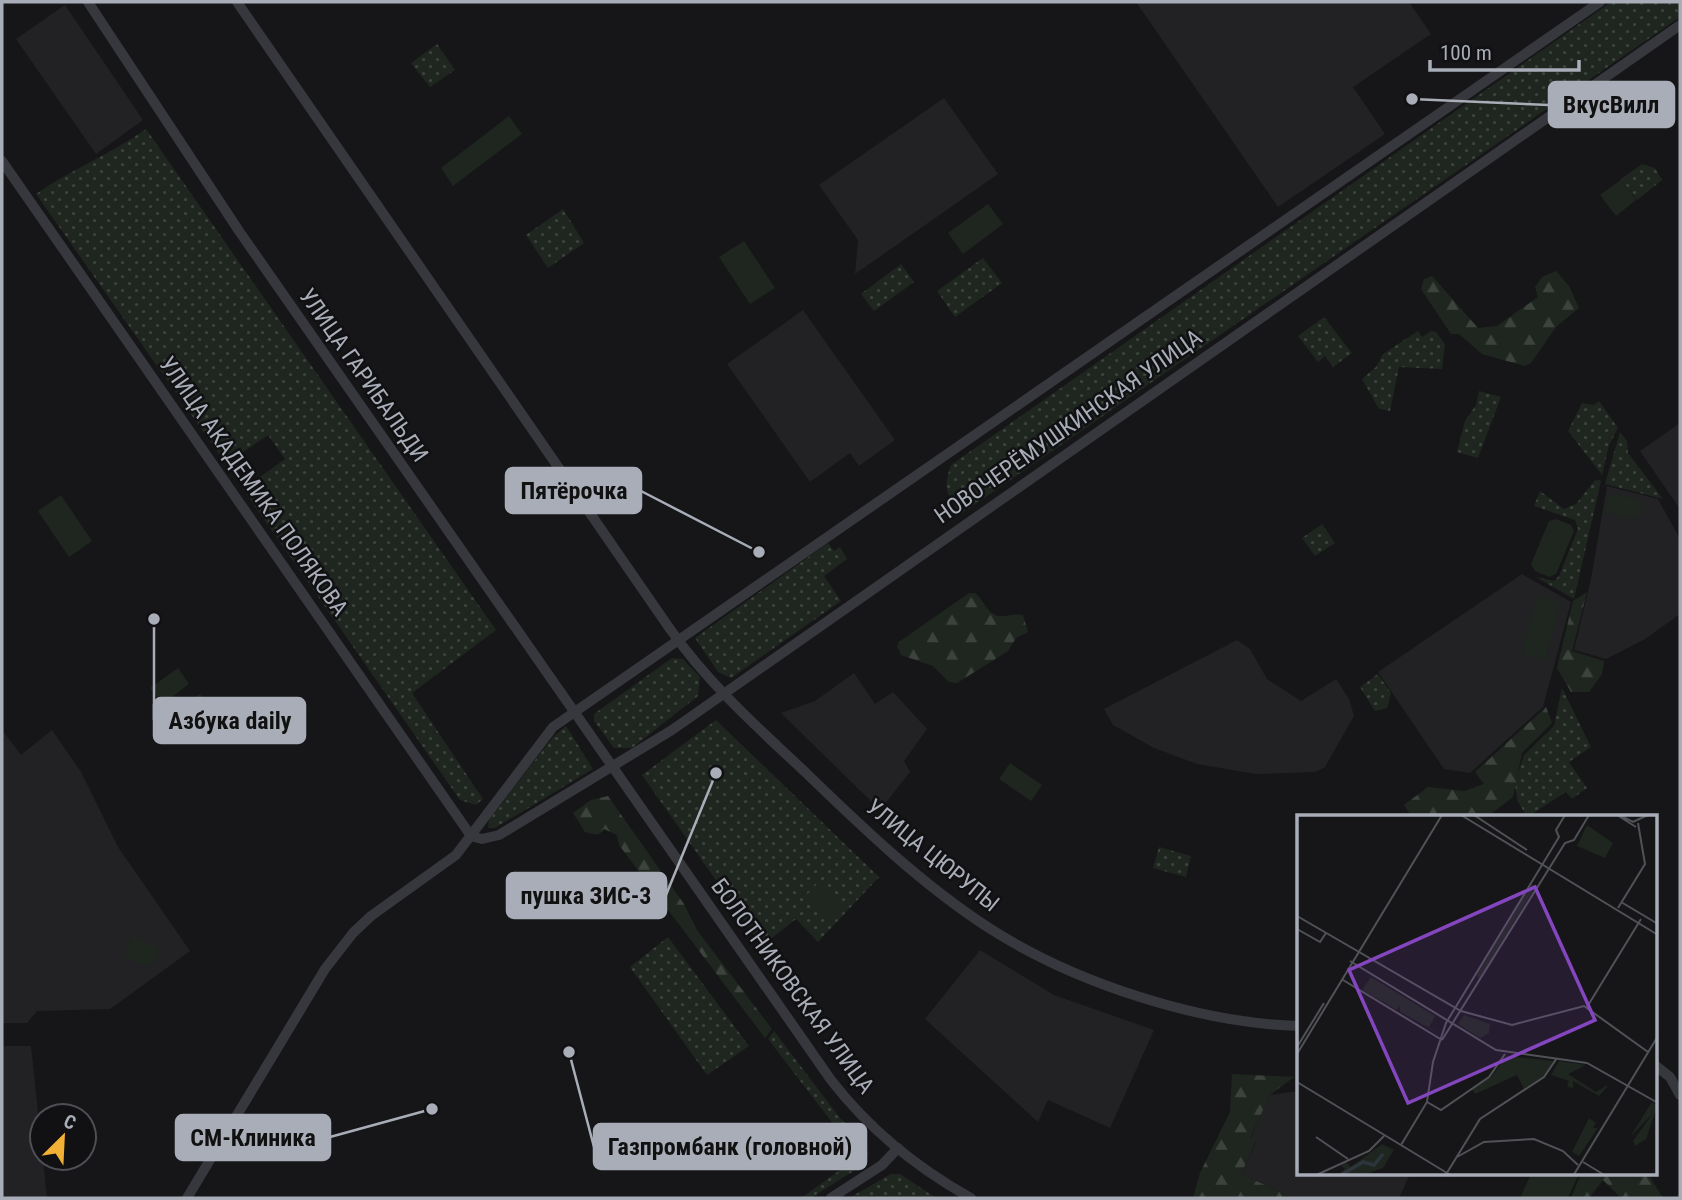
<svg xmlns="http://www.w3.org/2000/svg" width="1682" height="1200" viewBox="0 0 1682 1200" font-family="'Roboto Condensed',sans-serif">
	<style>
		.built { fill: #222225 }
		.grass { fill: url(#grass-dots) }
		.forest { fill: url(#forest-firs) }
		.garden { fill: #1e261f }
		.lines { fill: none; stroke-linecap: round; stroke-linejoin: round }
		.minor { stroke: #37383d; stroke-width: 10 }
		.labels { text-anchor: middle; stroke-width: 5; stroke-linejoin: round; paint-order: stroke }
		.street-label { font-size: 23px; fill: #a8adb8; stroke: #111113 }
		.inset-river { fill: none; stroke: #2c353c; stroke-width: 3.5 }
		.inset-road { fill: none; stroke: #505258; stroke-width: 2 }
		.view { fill: #8446be; fill-opacity: 0.15; stroke: #8446be; stroke-width: 3.5 }
		.inset-edge { fill: none; stroke: #a8adb8; stroke-width: 3.5 }
		.leader { fill: none; stroke: #a8adb8; stroke-width: 2.5 }
		.callout-dot { fill: #a8adb8; stroke: #111113; stroke-width: 2.5 }
		.callout { fill: #a8adb8; stroke: #a8adb8; stroke-width: 2.5 }
		.callout-label { font-size: 24px; text-anchor: middle; font-weight: bold; fill: #111 }
	</style>
	<defs>
		<pattern id="grass-dots" width="8" height="8" patternUnits="userSpaceOnUse" patternTransform="scale(1.75)"><rect width="8" height="8" fill="#1e261f"/><path d="M2 2h.1M6 6h.1" fill="none" stroke="#3c433d" stroke-width="1.8" stroke-linecap="round"/></pattern>
		<pattern id="forest-firs" width="22" height="20" patternUnits="userSpaceOnUse" patternTransform="scale(1.75)"><rect width="22" height="20" fill="#1e261f"/><path d="M5 1l3.5 6h-7zM16 11l3.5 6h-7z" fill="#3c433d"/></pattern>
	</defs>
	<rect width="100%" height="100%" fill="#161618"/>
	<g class="built">
		<polygon points="1136,2 1409,2 1431,34 1353,87 1385,134 1278,207"/>
		<polygon points="65,5 143,120 96,154 16,39"/>
		<polygon points="944,98 998,174 855,274 858,240 819,185"/>
		<polygon points="803,310 895,440 859,466 850,453 810,482 727,364"/>
		<polygon points="1680,423 1680,509 1640,451"/>
		<polygon points="1607,486 1658,499 1680,539 1680,614 1645,639 1606,659 1574,650 1591,579"/>
		<polygon points="1522,574 1571,602 1543,707 1470,773 1444,769 1378,672"/>
		<polygon points="1237,640 1250,649 1267,679 1301,701 1336,679 1349,699 1354,716 1325,767 1315,772 1256,774 1197,764 1154,748 1113,725 1104,709"/>
		<polygon points="854,673 875,704 893,692 927,729 904,761 910,772 880,810 781,713 815,701"/>
		<polygon points="2,730 21,755 52,730 81,772 118,847 190,951 110,1009 37,1011 27,1023 2,1023"/>
		<polygon points="980,950 1054,995 1154,1030 1110,1128 1048,1100 1038,1122 925,1019"/>
		<polygon points="2,1046 31,1046 47,1198 2,1198"/>
		<polygon points="1299,1091 1299,1174 1410,1174 1399,1198 1293,1198 1241,1174 1256,1142 1250,1139 1270,1095"/>
	</g>
	<g class="grass">
		<path d="M 1611,2 L 1680,2 L 1680,17 L 961,514 C 946,495 943,487 951,465 Z"/>
		<polygon points="437,44 455,70 430,87 411,63"/>
		<path d="M 146,129 L 496,630 L 412,693 L 483,799 L 476,805 L 460,800 L 243,489 L 285,459 L 268,435 L 226,464 L 36,194 C 72,169 111,154 146,129 Z"/>
		<polygon points="1642,164 1655,168 1662,180 1637,200 1621,179"/>
		<polygon points="563,209 584,243 548,268 526,235"/>
		<polygon points="983,258 1002,283 955,317 937,291"/>
		<polygon points="901,264 914,282 874,311 861,294"/>
		<polygon points="1324,317 1352,353 1333,367 1325,356 1318,362 1298,336"/>
		<polygon points="1418,331 1422,337 1431,331 1436,332 1445,344 1442,369 1399,367 1390,411 1379,409 1362,379 1376,367 1383,354"/>
		<polygon points="1479,391 1501,397 1478,458 1457,452 1465,421 1476,405"/>
		<polygon points="1599,401 1618,428 1609,445 1602,475 1568,431 1582,403 1594,405"/>
		<polygon points="1620,432 1627,441 1628,453 1663,499 1605,484"/>
		<polygon points="1595,480 1601,481 1574,599 1536,577 1554,581 1559,576 1578,529 1575,520 1534,506 1540,491 1564,509 1576,504"/>
		<polygon points="1322,524 1335,543 1315,556 1302,538"/>
		<polygon points="828,543 834,551 840,547 847,559 824,576 841,601 731,678 718,672 695,638"/>
		<polygon points="672,658 683,659 700,677 698,696 632,748 614,748 594,721 594,714"/>
		<polygon points="1378,674 1391,693 1387,708 1375,711 1360,687"/>
		<polygon points="1562,688 1591,747 1569,762 1587,788 1572,799 1566,792 1527,817 1517,800 1515,783 1524,755 1554,726"/>
		<polygon points="716,720 879,877 818,942 796,919 762,946 642,775"/>
		<polygon points="566,726 593,769 495,828 488,828 489,820 553,737"/>
		<polygon points="1159,847 1191,856 1186,877 1153,868"/>
		<polygon points="668,937 749,1046 707,1075 630,967"/>
		<polygon points="774,1031 840,1118 866,1143 868,1154 866,1163 811,1198 801,1198 843,1168 823,1139 834,1125 768,1039"/>
		<polygon points="891,1174 900,1174 936,1198 849,1198"/>
	</g>
	<g class="forest">
		<polygon points="1556,271 1569,286 1579,308 1556,327 1531,363 1525,366 1482,354 1459,334 1451,334 1421,289 1424,279 1432,276 1478,328 1497,326 1538,297 1535,287 1542,277"/>
		<polygon points="1587,592 1572,651 1604,661 1602,674 1589,692 1571,692 1557,668 1573,601"/>
		<path d="M 969,593 L 975,593 C 983,599 988,615 999,616 C 1007,617 1014,613 1023,615 L 1028,632 L 1016,638 L 1008,651 L 957,683 L 949,682 L 933,666 L 901,655 L 897,646 L 899,642 Z"/>
		<polygon points="1546,707 1552,723 1522,753 1513,797 1487,817 1412,817 1404,805 1428,787 1464,791 1484,784 1475,772"/>
		<polygon points="608,796 684,904 697,930 772,1029 765,1038 619,845 617,835 604,829 598,835 585,832 573,813 591,800"/>
		<polygon points="1232,1074 1294,1077 1270,1095 1250,1138 1256,1141 1241,1174 1293,1198 1193,1198 1200,1173 1230,1112"/>
		<polygon points="1581,1174 1648,1174 1663,1198 1621,1198 1603,1180 1589,1198 1571,1198"/>
	</g>
	<g class="garden">
		<polygon points="509,116 522,134 453,186 441,168"/>
		<polygon points="1622,179 1636,200 1616,216 1600,195"/>
		<polygon points="988,204 1003,224 963,254 948,233"/>
		<polygon points="744,241 775,288 750,304 719,257"/>
		<polygon points="1609,493 1642,500 1638,519 1605,513"/>
		<polygon points="61,495 92,541 69,557 38,511"/>
		<polygon points="1556,519 1571,525 1574,531 1556,574 1549,577 1535,571 1531,564 1549,521"/>
		<polygon points="1537,596 1561,602 1545,660 1521,653"/>
		<polygon points="178,668 189,684 163,704 150,688"/>
		<polygon points="200,694 214,714 179,739 165,720"/>
		<polygon points="1010,763 1042,785 1031,801 999,779"/>
		<polygon points="819,882 844,906 829,922 804,898"/>
		<polygon points="131,937 159,948 152,967 124,957"/>
		<polygon points="1531,1174 1579,1174 1568,1198 1520,1198"/>
	</g>
	<g class="lines">
		<g class="minor">
			<path d="M 88,2 L 239,231 L 831,1080 C 869,1129 917,1168 971,1198"/>
			<path d="M 237,2 L 670,629 C 708,683 756,726 804,771 C 862,827 921,884 989,928 C 1075,983 1198,1023 1299,1026"/>
			<polyline points="2,161 471,836"/>
			<polyline points="471,836 482,839 499,835 672,730 1680,25"/>
			<polyline points="1656,1066 1670,1077 1680,1095"/>
			<polyline points="187,1198 325,969 353,933 371,916 456,855 553,727 1600,2"/>
			<polyline points="831,1198 882,1165 898,1148"/>
		</g>
	</g>
	<g class="labels">
		<g class="street-label">
			<text transform="translate(364 375) rotate(55)" y="8">УЛИЦА ГАРИБАЛЬДИ</text>
			<text transform="translate(1068 426) rotate(-35)" y="8">НОВОЧЕРЁМУШКИНСКАЯ УЛИЦА</text>
			<text transform="translate(254 486) rotate(55)" y="8">УЛИЦА АКАДЕМИКА ПОЛЯКОВА</text>
			<text transform="translate(933 855) rotate(39)" y="8">УЛИЦА ЦЮРУПЫ</text>
			<text transform="translate(793 986) rotate(54)" y="8">БОЛОТНИКОВСКАЯ УЛИЦА</text>
		</g>
	</g>
	<g transform="translate(1297 815)">
		<rect width="360" height="360" fill="#161618"/>
		<path d="M 290,10 L 316,28 L 308,43 L 280,31 ZM 234,69 L 239,71 L 182,164 L 180,160 ZM 74,162 L 138,201 L 132,212 L 145,220 L 103,197 L 103,190 L 100,195 L 65,175 ZM 167,200 L 193,209 L 192,218 L 183,223 L 161,209 ZM 210,241 L 258,246 L 246,262 L 227,274 L 220,260 L 178,279 L 175,274 L 194,262 ZM 262,246 L 289,250 L 271,259 L 299,277 L 309,271 L 311,271 L 302,281 L 276,266 L 276,273 L 270,272 L 272,266 L 254,260 ZM 292,303 L 299,308 L 296,313 L 301,313 L 282,341 L 275,337 ZM 85,329 L 97,335 L 86,353 L 66,360 L 39,361 L 48,354 L 43,350 L 49,347 L 54,352 Z" fill="#1e261f"/>
		<path d="M 355,287 L 360,291 L 349,324 L 338,331 L 336,326 L 356,298 L 333,322 Z" fill="#1e261f"/>
		<path class="inset-river" d="M 44,360 L 66,347 L 77,350 L 86,339"/>
		<path class="inset-road" d="M 164,0 L 361,120M 177,0 L 230,35M 320,0 L 339,12M 322,0 L 336,7 L 351,0M 324,87 L 361,109M 321,93 L 348,49 L 341,8M 0,101 L 164,196 L 215,210 L 287,191 L 351,237M 0,114 L 23,127 L 29,118M 53,146 L 199,235 L 290,248 L 361,288M 46,165 L 145,225M 290,192 L 344,104M 145,225 L 268,28 L 277,25 L 292,0M 0,232 L 27,188M 0,239 L 145,0M 0,267 L 155,361M 130,287 L 144,295 L 192,262 L 208,239M 19,322 L 51,344M 104,330 L 130,287 L 136,247 L 149,208 L 262,22 L 259,15 L 268,0M 160,342 L 187,327 L 237,324 L 266,336 L 281,350M 286,347 L 309,361M 17,361 L 72,336 L 87,321M 148,361 L 183,304 L 247,262 L 260,243M 276,361 L 361,221"/>
		<path class="view" d="M 238,72 L 298,205 L 111,288 L 52,155 Z"/>
		<rect width="360" height="360" class="inset-edge"/>
	</g>
	<path class="leader" d="M1412 99L1549 105M759 552L641 491M154 619L154 720M716 773L666 895M432 1109L330 1137M569 1052L594 1147"/>
	<g class="callout-dot">
		<circle cx="1412" cy="99" r="7"/>
		<circle cx="759" cy="552" r="7"/>
		<circle cx="154" cy="619" r="7"/>
		<circle cx="716" cy="773" r="7"/>
		<circle cx="432" cy="1109" r="7"/>
		<circle cx="569" cy="1052" r="7"/>
	</g>
	<g class="callout">
		<rect x="1549" y="82" width="125" height="45" rx="7"/>
		<rect x="506" y="468" width="135" height="45" rx="7"/>
		<rect x="154" y="698" width="151" height="45" rx="7"/>
		<rect x="507" y="873" width="159" height="45" rx="7"/>
		<rect x="176" y="1115" width="154" height="45" rx="7"/>
		<rect x="594" y="1124" width="272" height="45" rx="7"/>
	</g>
	<g class="callout-label">
		<text x="1611" y="113">ВкусВилл</text>
		<text x="574" y="499">Пятёрочка</text>
		<text x="230" y="729">Азбука daily</text>
		<text x="586" y="904">пушка ЗИС-3</text>
		<text x="253" y="1146">СМ-Клиника</text>
		<text x="730" y="1155">Газпромбанк (головной)</text>
	</g>
	<rect width="1682" height="1200" fill="none" stroke="#a8adb8" stroke-width="7"/>
	<g transform="translate(63 1137) rotate(24)"><circle r="33" fill="#111113" stroke="#4d4f55" stroke-width="2"/>
	<path d="M0-5L12 26L0 18L-12 26Z" fill="#f2b134"/>
	<text y="-10" font-size="19" font-weight="bold" text-anchor="middle" fill="#a8adb8">С</text>
	</g>
	<path d="M1430 60v10h149v-10" fill="none" stroke="#a8adb8" stroke-width="3.5"/>
	<text x="1440" y="60" font-size="21" fill="#a8adb8" stroke="#111113" stroke-width="5" paint-order="stroke">100 m</text>
</svg>
